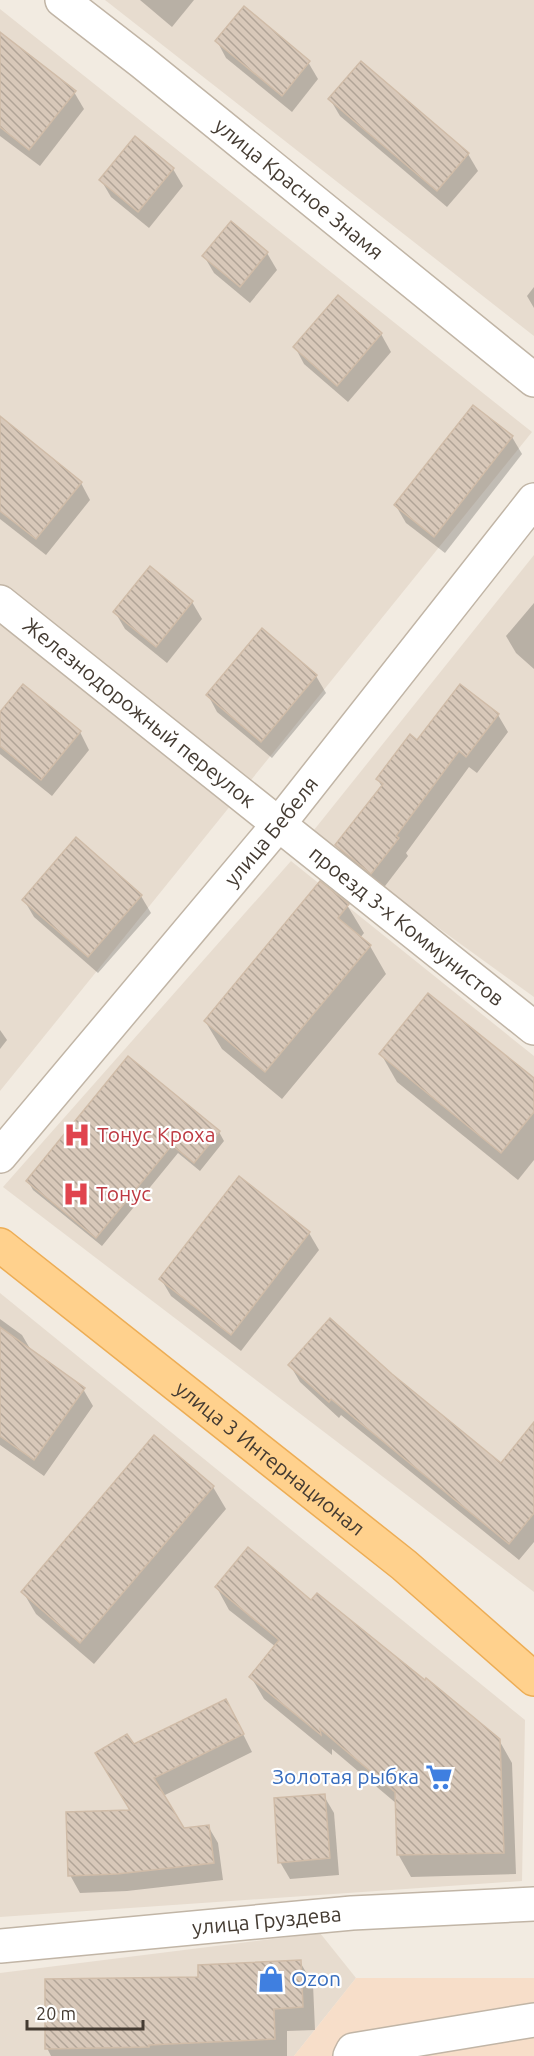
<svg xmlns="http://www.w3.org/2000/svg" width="534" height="2056" viewBox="0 0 534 2056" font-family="Ubuntu,sans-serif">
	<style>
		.residential { fill: #e7dccf }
		.commercial { fill: #f7dec9 }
		.shadow { fill: #0003 }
		.building { fill: url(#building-back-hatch); stroke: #d0bca8; stroke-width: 1.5 }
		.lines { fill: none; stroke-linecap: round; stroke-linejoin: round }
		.minor-casing { stroke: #c1b5a6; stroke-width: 36 }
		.major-casing { stroke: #edad55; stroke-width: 36 }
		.minor { stroke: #fff; stroke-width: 33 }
		.major { stroke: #ffd18d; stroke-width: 33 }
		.labels { text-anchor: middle; stroke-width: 4.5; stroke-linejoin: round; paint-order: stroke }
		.street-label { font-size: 21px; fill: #443b32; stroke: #fff }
		.health-label { font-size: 21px; fill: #be3a42; stroke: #fff; text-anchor: start }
		.shop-label { font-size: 21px; fill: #366cbe; stroke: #fff; text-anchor: end }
	</style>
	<defs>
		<pattern id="building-back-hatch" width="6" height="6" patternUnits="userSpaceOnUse" patternTransform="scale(1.5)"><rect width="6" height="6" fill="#d8c8b9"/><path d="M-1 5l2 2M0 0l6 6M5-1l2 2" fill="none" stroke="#b1a497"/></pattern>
	</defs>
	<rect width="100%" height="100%" fill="#f2ebe1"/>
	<g class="residential">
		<polygon points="105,0 534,0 534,336"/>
		<polygon points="0,9 532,432 0,1091"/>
		<polygon points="534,555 534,997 310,835"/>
		<polygon points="291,861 534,1056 534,1592 3,1187"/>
		<polygon points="0,1293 525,1720 522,1881 0,1917"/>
		<polygon points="320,1933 356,1978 294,2056 0,2056 0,1973"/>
	</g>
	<polygon class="commercial" points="356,1978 534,1978 534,2056 294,2056"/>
	<g class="shadow">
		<polygon points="140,0 194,0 172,27"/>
		<polygon points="0,33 74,92 84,109 40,166 0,136"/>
		<polygon points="217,41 308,62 318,79 292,112 226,58"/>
		<polygon points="330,99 468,154 478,171 447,207 340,116"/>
		<polygon points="173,169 183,186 149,228 111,197 101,180"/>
		<polygon points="267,253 277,270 250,303 214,273 204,256"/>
		<polygon points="534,287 534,308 527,296"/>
		<polygon points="338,297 381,334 391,352 348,402 304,364 295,347"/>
		<polygon points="0,418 81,483 90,500 46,555 0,519"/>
		<polygon points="512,437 522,454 445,553 406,523 396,506"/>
		<polygon points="192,602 202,619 167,663 125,629 115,612"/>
		<polygon points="534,603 534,669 516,653 506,636"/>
		<polygon points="316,676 326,693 272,758 217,712 208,695"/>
		<polygon points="0,714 80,732 89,750 52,796 0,754"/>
		<polygon points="498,715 508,732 477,773 469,767 406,853 408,856 382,890 347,863 337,845 382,787 378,780 418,742"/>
		<polygon points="141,896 151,913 98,973 34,917 24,900"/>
		<polygon points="347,905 364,933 360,938 370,946 386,974 282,1099 222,1049 205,1021"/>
		<polygon points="0,1030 7,1040 0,1049"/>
		<polygon points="381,1054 534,1080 534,1160 518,1180 397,1082"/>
		<polygon points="219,1132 224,1141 200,1171 178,1153 102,1246 33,1190 28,1181"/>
		<polygon points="240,1179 309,1233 319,1250 241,1351 171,1296 161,1279"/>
		<polygon points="0,1319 22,1335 32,1352 83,1389 93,1406 44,1476 0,1445"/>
		<polygon points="290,1365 391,1375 501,1465 534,1457 534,1542 519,1560 341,1415 339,1418 300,1382"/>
		<polygon points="213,1487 226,1509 94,1664 36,1614 23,1592"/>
		<polygon points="217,1588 312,1602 499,1740 512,1763 516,1874 411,1877 398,1854 397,1804 332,1749 332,1755 264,1699 251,1677 276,1647 229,1610"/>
		<polygon points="235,1718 252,1752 163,1796 183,1829 208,1826 218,1843 223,1880 127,1891 80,1893 70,1875 132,1812 133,1746"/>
		<polygon points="324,1796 334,1813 339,1875 290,1879 280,1862"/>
		<polygon points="300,1962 313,1984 315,2030 287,2031 287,2056 51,2056 47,2048 200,1978"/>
	</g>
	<g class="building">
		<polygon points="244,6 310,61 282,96 215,41"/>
		<polygon points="0,32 76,91 29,150 0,127"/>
		<polygon points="361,61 469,153 437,191 328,99"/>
		<polygon points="135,136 174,168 138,212 99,180"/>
		<polygon points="231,221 268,252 240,287 202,256"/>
		<polygon points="338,295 382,333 337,386 293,347"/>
		<polygon points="473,405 513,436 434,537 394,505"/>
		<polygon points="0,416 82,482 36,539 0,511"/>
		<polygon points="150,566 193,601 156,647 113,612"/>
		<polygon points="262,628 317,675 261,742 206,695"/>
		<polygon points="23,684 81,731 41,780 0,746 0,712"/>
		<polygon points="460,684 499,714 466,757 459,751 396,836 399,838 371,874 335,845 383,784 376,779 410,734 417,740"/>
		<polygon points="76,837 142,895 88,957 22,900"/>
		<polygon points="320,881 349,904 338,918 371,945 265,1072 204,1021"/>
		<polygon points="428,993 534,1078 534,1112 501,1153 379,1054"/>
		<polygon points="128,1056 220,1131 194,1163 172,1145 96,1238 26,1181"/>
		<polygon points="239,1176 310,1232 231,1335 159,1279"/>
		<polygon points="330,1318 392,1374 501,1463 534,1422 534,1513 509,1544 331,1399 329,1402 288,1365"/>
		<polygon points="0,1327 85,1388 34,1460 0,1436"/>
		<polygon points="154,1435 214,1486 80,1643 21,1592"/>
		<polygon points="248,1547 311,1600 317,1593 425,1680 426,1678 500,1739 504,1853 397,1855 395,1792 320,1729 321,1735 249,1677 279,1640 215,1587"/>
		<polygon points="226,1699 244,1734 154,1778 184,1828 209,1825 214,1863 117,1874 68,1876 66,1812 130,1810 95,1753 127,1734 134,1744"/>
		<polygon points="325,1794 330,1858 278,1863 274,1798"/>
		<polygon points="301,1960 303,2007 274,2009 275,2039 149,2045 149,2047 45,2049 45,1979 198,1977 198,1965"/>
	</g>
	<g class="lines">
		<defs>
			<g id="minor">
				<path id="s1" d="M 62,0 L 142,62 L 534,380"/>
				<path id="s2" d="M 0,602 L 534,1028"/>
				<path id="s3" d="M 0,1156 L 278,825 L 534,500"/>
				<path id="s4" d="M 0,1946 L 352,1913 L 534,1904"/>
				<polyline points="350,2056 353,2050 534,2020"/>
			</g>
			<g id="major">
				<path id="s5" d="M 0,1245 L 404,1565 L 534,1679"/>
			</g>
		</defs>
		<use href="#minor" class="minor-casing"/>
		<use href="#major" class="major-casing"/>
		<use href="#minor" class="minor"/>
		<use href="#major" class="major"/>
	</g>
	<defs>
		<symbol id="hospital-bare" viewBox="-9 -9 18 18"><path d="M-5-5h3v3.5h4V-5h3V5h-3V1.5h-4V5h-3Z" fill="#e0444e" stroke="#fff" stroke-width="2.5" paint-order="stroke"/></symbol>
		<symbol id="supermarket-bare" viewBox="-9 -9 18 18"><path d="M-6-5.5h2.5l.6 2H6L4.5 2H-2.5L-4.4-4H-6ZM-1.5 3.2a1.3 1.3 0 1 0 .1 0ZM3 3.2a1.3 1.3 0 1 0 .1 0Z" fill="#3f7fe0" stroke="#fff" stroke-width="2.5" paint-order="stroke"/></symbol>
		<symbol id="shop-bare" viewBox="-9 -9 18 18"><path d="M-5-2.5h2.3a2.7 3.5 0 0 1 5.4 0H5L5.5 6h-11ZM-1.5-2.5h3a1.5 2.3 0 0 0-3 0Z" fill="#3f7fe0" stroke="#fff" stroke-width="2.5" paint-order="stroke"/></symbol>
	</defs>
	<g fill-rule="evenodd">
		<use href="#hospital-bare" x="58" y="1116" width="38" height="38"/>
		<use href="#hospital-bare" x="57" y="1175" width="38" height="38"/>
		<use href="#supermarket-bare" x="420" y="1758" width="38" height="38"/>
		<use href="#shop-bare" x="252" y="1960" width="38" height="38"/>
	</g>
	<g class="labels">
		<g class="street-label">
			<text dy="7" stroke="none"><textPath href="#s1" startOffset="303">улица Красное Знамя</textPath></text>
			<text dy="7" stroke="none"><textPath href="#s2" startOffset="178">Железнодорожный переулок</textPath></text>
			<text dy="7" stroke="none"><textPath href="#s3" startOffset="423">улица Бебеля</textPath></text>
			<text dy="7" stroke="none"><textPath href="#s2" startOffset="520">проезд 3-х Коммунистов</textPath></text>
			<text dy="7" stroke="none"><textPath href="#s5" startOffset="344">улица 3 Интернационал</textPath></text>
			<text dy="7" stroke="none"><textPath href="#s4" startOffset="268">улица Груздева</textPath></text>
		</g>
		<g class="health-label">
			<text x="97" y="1142">Тонус Кроха</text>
			<text x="96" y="1201">Тонус</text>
		</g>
		<g class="shop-label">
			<text x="419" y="1784">Золотая рыбка</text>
			<text x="291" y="1986" text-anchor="start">Ozon</text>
		</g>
	</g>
	<path d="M27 2020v9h116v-9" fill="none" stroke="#443b32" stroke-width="3"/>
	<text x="36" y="2020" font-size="18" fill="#443b32" stroke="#ffffff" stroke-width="4.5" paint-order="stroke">20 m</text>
</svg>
